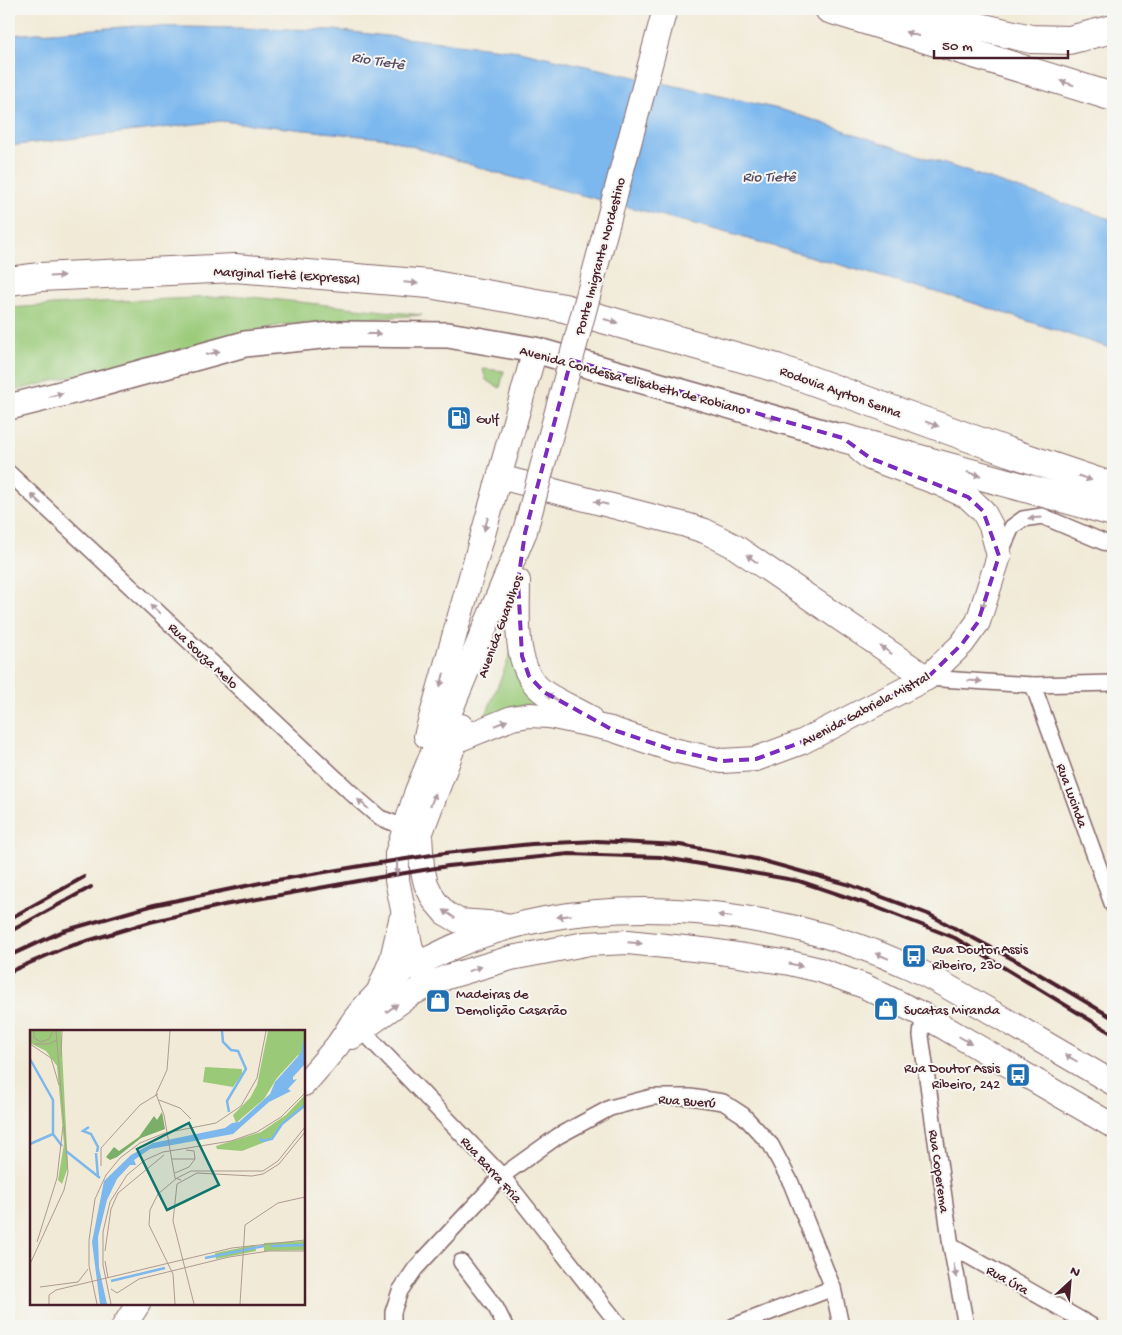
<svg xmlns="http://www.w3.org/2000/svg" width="1122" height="1335" viewBox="0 0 1122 1335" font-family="'Gochi Hand',sans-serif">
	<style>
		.green { fill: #9aca78; stroke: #727452 }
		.water { fill: #7cb8ee; stroke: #636c8c }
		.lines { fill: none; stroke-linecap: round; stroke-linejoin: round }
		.minor-casing { stroke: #846667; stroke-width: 18 }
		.primary-casing { stroke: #846667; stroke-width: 26 }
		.trunk-casing { stroke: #846667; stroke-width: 28 }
		.motorway-casing { stroke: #846667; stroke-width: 30 }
		.minor { stroke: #fff; stroke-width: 15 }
		.primary { stroke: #fff; stroke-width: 24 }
		.trunk { stroke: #fff; stroke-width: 25 }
		.motorway { stroke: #fff; stroke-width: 28 }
		.rail { stroke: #4a1f2b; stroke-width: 4 }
		.primary-bridge-casing { stroke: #846667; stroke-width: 26; stroke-linecap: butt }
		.primary-bridge { stroke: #fff; stroke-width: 24 }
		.oneway { fill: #ae9aa0 }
		.marked { fill: none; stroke: #7b2cbf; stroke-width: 4; stroke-dasharray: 10 6; stroke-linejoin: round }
		.labels { text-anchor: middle; stroke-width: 4; stroke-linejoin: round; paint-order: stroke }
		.street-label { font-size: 14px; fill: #4a1f2b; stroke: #f6f6f2 }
		.poi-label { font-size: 14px; fill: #4a1f2b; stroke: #f6f6f2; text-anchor: start }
		.water-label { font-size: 15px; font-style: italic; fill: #594d66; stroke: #f6f6f2 }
		.inset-river { fill: none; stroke: #7cb8ee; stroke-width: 2.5 }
		.inset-road { fill: none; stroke: #ae9992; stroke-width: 1 }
		.view { fill: #0f766e; fill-opacity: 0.15; stroke: #0f766e; stroke-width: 2.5 }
		.inset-edge { fill: none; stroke: #4a1f2b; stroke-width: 2.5 }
	</style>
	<rect width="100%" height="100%" fill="#f6f6f2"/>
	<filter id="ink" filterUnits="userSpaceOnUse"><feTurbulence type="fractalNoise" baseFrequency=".02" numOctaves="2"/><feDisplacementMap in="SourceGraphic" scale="10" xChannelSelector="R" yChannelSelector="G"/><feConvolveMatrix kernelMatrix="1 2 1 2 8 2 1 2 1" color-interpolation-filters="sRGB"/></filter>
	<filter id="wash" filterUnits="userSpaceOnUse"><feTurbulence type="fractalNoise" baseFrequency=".0096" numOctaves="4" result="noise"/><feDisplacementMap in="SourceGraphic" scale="20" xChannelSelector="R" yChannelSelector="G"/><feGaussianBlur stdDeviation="1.12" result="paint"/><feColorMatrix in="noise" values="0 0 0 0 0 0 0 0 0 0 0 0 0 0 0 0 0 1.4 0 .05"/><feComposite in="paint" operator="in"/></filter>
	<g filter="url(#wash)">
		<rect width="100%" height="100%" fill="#f1ead7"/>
		<g class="green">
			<polygon points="242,296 422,315 281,325 9,392 9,308 99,302"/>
			<polygon points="483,369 504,371 500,388 486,380"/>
			<polygon points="511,653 535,702 485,717"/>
		</g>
		<polygon class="water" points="137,26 334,30 519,51 783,110 1113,220 1113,349 967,301 706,227 500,174 389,139 221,121 9,146 9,35"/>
	</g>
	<g filter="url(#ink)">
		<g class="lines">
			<defs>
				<g id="minor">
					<polyline points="9,473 359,800 380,818 405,827"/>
					<polyline points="999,556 1012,527 1023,519 1042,516 1113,546"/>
					<polyline points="927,678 1033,685 1113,683"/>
					<polyline points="1033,685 1113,906"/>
					<polyline points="923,1015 921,1036 951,1246 966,1326"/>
					<polyline points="356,1024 502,1176 620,1326"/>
					<polyline points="951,1246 1092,1326"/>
					<polyline points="461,1262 496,1308 505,1326"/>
					<polyline points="393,1326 393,1312 400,1291 415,1269 502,1176 558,1136 610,1108 652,1097 690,1097 723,1102 743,1115 771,1145 791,1183 833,1288 841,1326"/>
					<polyline points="734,1326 833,1288"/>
				</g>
				<g id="primary">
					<polyline points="500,477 686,525 705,531 734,546 927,678"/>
					<path d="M 518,581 C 518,616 512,671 545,693 C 559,702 575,709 589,717"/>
					<polyline points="461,726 420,835 422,867 426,884 434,900 445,913 459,921 501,924"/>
					<polyline points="426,736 535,350"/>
					<polyline points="455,741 512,718 529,715 549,716 611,729 673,750 722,761 756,759 802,742 927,678 962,644 978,622 999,556 991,526 983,511 968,497 938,483 870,458 861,451"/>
					<polyline points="425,977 411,949 397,880 397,854 417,791 525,531"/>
					<polyline points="380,988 392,959 401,920"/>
					<polyline points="352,1037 411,994 429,985 447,977 511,958 585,944 628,942 712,951 790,963 820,970 864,986 923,1015 1113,1126"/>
					<path d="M 304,1084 C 315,1072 326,1059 337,1046 C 342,1039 347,1031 352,1023 C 362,1008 388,981 403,971 C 412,965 423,962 432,957 C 571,884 771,903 910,967 C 940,981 967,998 995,1014 C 1034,1037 1074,1060 1113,1083"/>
					<polyline points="124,1326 138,1304"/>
				</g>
				<polyline id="trunk" points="9,407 93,386 245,344 341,334 448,335 535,350 843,438"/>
				<g id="motorway">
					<polyline points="829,9 1113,97"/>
					<polyline points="883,9 958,22 1031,39 1069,40 1113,29"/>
					<polyline points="9,281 40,277 235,268 429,284 564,308 777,368 1009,452 1113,487"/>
					<polyline points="843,438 1113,512"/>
				</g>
			</defs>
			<use href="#minor" class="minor-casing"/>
			<use href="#primary" class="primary-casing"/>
			<use href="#trunk" class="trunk-casing"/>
			<use href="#motorway" class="motorway-casing"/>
			<use href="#minor" class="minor"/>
			<use href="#primary" class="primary"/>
			<use href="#trunk" class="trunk"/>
			<use href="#motorway" class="motorway"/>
			<g class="rail">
				<polyline points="9,919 84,877"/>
				<polyline points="9,932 91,887"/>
				<polyline points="9,956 63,931 154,905 265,882 373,864 445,853 532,844 597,841 680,845 756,859 850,885 928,914 1022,964 1113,1018"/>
				<polyline points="9,972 64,948 150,922 224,905 375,878 448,866 569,854 660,857 799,881 873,906 955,938 1113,1034"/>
			</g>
			<defs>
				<polyline id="primary-bridge" points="525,531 665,9"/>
			</defs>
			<use href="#primary-bridge" class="primary-bridge-casing"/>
			<use href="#primary-bridge" class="primary-bridge"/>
		</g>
		<defs><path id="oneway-solid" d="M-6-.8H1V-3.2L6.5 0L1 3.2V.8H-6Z" transform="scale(1.25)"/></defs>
		<g class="oneway">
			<use href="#oneway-solid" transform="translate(912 34) rotate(-163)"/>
			<use href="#oneway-solid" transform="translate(1067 83) rotate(-163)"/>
			<use href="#oneway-solid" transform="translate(57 276) rotate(-3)"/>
			<use href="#oneway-solid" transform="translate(411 283) rotate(5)"/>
			<use href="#oneway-solid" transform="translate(611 321) rotate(16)"/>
			<use href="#oneway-solid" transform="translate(374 334)"/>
			<use href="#oneway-solid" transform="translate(213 353) rotate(-15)"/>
			<use href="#oneway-solid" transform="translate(56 395) rotate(-14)"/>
			<use href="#oneway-solid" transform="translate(770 417) rotate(16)"/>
			<use href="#oneway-solid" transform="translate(932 424) rotate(20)"/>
			<use href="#oneway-solid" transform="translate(974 474) rotate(15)"/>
			<use href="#oneway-solid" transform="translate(1085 478) rotate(19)"/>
			<use href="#oneway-solid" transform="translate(36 499) rotate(-137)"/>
			<use href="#oneway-solid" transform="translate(601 503) rotate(-166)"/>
			<use href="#oneway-solid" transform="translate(1035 518) rotate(176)"/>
			<use href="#oneway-solid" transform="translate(486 524) rotate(106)"/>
			<use href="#oneway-solid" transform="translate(752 559) rotate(-145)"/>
			<use href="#oneway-solid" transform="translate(984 602) rotate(108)"/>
			<use href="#oneway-solid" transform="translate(155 609) rotate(-137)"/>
			<use href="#oneway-solid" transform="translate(886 650) rotate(-146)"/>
			<use href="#oneway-solid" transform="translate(442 680) rotate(106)"/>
			<use href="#oneway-solid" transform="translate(975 681) rotate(4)"/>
			<use href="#oneway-solid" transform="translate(552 697) rotate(-151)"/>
			<use href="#oneway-solid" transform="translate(501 723) rotate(-22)"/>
			<use href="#oneway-solid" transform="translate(433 799) rotate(-69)"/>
			<use href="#oneway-solid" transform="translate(363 804) rotate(-139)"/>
			<use href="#oneway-solid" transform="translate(397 868) rotate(91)"/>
			<use href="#oneway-solid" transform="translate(449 914) rotate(-145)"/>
			<use href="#oneway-solid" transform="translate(564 916) rotate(172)"/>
			<use href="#oneway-solid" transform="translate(725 916) rotate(-172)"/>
			<use href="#oneway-solid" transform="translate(635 943) rotate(5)"/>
			<use href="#oneway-solid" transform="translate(882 956) rotate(-158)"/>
			<use href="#oneway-solid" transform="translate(796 965) rotate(12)"/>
			<use href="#oneway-solid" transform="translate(475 969) rotate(-17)"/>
			<use href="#oneway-solid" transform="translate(392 1008) rotate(-36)"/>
			<use href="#oneway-solid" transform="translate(965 1040) rotate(30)"/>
			<use href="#oneway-solid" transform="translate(1071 1058) rotate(-150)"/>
			<use href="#oneway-solid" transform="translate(955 1271) rotate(79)"/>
		</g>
	</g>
	<path class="marked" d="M 571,360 L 843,438 L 870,458 L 968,497 L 983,511 L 999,556 L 978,622 L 962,644 L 927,678 L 802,742 L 756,759 L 722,761 L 673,750 L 611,729 L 544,692 L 529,676 L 522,656 L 518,581 L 525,533 Z"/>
	<defs>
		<symbol id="fuel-square" viewBox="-11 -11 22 22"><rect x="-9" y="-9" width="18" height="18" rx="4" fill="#1f6fb2" stroke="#f6f6f2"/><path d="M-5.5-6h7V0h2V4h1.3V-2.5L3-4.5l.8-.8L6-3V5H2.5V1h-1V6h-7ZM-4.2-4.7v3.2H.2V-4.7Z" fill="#fff"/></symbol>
		<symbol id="bus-square" viewBox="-11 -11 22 22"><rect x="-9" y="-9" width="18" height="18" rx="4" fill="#1f6fb2" stroke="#f6f6f2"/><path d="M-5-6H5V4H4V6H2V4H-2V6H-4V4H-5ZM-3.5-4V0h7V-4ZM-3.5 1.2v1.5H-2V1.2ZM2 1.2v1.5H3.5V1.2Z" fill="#fff"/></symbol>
		<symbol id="shop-square" viewBox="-11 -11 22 22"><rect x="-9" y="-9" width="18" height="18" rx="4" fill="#1f6fb2" stroke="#f6f6f2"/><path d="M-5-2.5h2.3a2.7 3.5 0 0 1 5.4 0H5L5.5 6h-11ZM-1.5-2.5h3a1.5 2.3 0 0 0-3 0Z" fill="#fff"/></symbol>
	</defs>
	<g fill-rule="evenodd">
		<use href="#fuel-square" x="445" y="404" width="28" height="28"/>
		<use href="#bus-square" x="900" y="942" width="28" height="28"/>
		<use href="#shop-square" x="424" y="987" width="28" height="28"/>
		<use href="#shop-square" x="872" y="995" width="28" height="28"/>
		<use href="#bus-square" x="1004" y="1061" width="28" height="28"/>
	</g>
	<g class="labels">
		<g class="street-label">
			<text transform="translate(599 256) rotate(-75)" y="5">Ponte Imigrante Nordestino</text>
			<text transform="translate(287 274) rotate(3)" y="5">Marginal Tietê (Expressa)</text>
			<text transform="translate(633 379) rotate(15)" y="5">Avenida Condessa Elisabeth de Robiano</text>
			<text transform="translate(841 391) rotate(20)" y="5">Rodovia Ayrton Senna</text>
			<text transform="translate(499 626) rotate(-70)" y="5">Avenida Guarulhos</text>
			<text transform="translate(204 655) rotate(43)" y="5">Rua Souza Melo</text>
			<text transform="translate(865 708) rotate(-28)" y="5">Avenida Gabriela Mistral</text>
			<text transform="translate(1073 795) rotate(70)" y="5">Rua Lucinda</text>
			<text transform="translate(687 1100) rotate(4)" y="5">Rua Buerú</text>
			<text transform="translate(492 1169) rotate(48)" y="5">Rua Barra Fria</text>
			<text transform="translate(940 1171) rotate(82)" y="5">Rua Coperema</text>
			<text transform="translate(1008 1279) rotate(29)" y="5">Rua Úra</text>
		</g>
		<g class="poi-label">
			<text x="476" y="423">Gulf</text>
			<text x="932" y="953">Rua Doutor Assis<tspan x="932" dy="16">Ribeiro, 230</tspan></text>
			<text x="456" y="998">Madeiras de<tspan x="456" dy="16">Demolição Casarão</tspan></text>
			<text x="904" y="1014">Sucatas Miranda</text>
			<text x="1000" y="1072" text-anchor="end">Rua Doutor Assis<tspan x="1000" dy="16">Ribeiro, 242</tspan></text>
		</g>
		<g class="water-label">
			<text transform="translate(378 60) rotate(9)" y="5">Rio Tietê</text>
			<text x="769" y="181">Rio Tietê</text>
		</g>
	</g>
	<g transform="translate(30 1030)">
		<rect width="275" height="275" fill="#f1ead7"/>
		<path d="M 0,1 L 31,1 L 38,137 L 32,154 L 28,150 L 34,114 L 27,36 L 16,21 L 0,13 ZM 238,1 L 275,1 L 275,31 L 268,25 L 247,48 L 234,69 L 206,93 L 203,85 L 220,68 L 227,55 ZM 175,37 L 212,39 L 212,44 L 203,57 L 173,52 ZM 275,65 L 275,77 L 252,95 L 240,110 L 212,121 L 187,119 L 186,116 L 231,102 L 256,85 ZM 275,211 L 275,220 L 234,221 L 234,213 ZM 225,215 L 226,221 L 186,229 L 185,223 Z" fill="#9aca78"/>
		<path d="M 132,82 L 135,99 L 111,108 L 87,127 L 80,130 L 76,127 L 84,117 L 89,121 L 109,107 L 124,86 L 127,90 Z" fill="#7bae68"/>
		<path d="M 275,3 L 275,34 L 263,47 L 263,50 L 267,49 L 258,59 L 261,61 L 239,72 L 203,104 L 120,119 L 104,130 L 106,135 L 100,135 L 87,149 L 77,170 L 68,207 L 69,238 L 77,274 L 70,274 L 62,212 L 74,151 L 101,125 L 123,113 L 195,98 L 202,93 L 209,92 L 240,64 L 245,52 L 271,23 Z" fill="#7cb8ee"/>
		<path class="inset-river" d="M 192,1 L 193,12 L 201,20 L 208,21 L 216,39 L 197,71 L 199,82M 0,29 L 23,70 L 23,104 L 32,116M 59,97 L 53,101 L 61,104 L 68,117 L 67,122M 230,108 L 232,111 L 242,109 L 252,94 L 275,75M 0,114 L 23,104M 36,121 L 70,148M 66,123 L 68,147M 241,216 L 275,215M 175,228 L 234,216M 81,251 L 135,238"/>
		<path class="inset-road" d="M 4,1 L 4,8 L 11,12 L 19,9 L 23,1M 140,1 L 137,40 L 126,64 L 134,85 L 145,148 L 151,150M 0,14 L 21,28 L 29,55M 4,14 L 19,14 L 27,10M 31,27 L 32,1M 129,70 L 150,78 L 161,89M 142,129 L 165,129M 71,136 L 71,118 L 110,75 L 128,64M 145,143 L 159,137 L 165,129 L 164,121 L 156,120M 7,212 L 27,148 L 33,96M 75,221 L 81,179 L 88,163 L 134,125M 75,231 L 78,248M 0,234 L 34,160 L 38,142 L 26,1M 10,257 L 48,252 L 58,239M 81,259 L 87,263 L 109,249 L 199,227 L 239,221 L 275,221M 19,274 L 19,265 L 26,260 L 202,218 L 275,210M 67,274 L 59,236 L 59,210 L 65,169 L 76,145 L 90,128 L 110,113 L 135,103 L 186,93 L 211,76 L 227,48 L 236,1M 81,274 L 73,235 L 73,202 L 80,172 L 97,145 L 115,130 L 133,122 L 201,111 L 227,102 L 251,87 L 275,63M 145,274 L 143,244 L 119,195 L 120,180 L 128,164 L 147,148 L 161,141 L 233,141 L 248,131 L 275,97M 164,274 L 143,191 L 147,154 L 167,143 L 222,146 L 233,144 L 249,134 L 275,102M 210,274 L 215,195 L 248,173 L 275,167"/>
		<path class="view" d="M 159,93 L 189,155 L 137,180 L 107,119 Z"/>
		<rect width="275" height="275" class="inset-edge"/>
	</g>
	<rect width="1122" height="1335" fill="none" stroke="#f6f6f2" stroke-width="30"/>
	<g transform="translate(1070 1282) rotate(26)" stroke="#f6f6f2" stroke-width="4" paint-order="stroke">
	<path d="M0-4L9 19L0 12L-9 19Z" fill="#4a1f2b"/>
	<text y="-8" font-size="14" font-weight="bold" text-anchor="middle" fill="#4a1f2b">N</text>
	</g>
	<path d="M934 50v8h134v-8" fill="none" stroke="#4a1f2b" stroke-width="2.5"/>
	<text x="942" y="50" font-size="15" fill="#4a1f2b" stroke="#f6f6f2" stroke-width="4" paint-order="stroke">50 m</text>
</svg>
